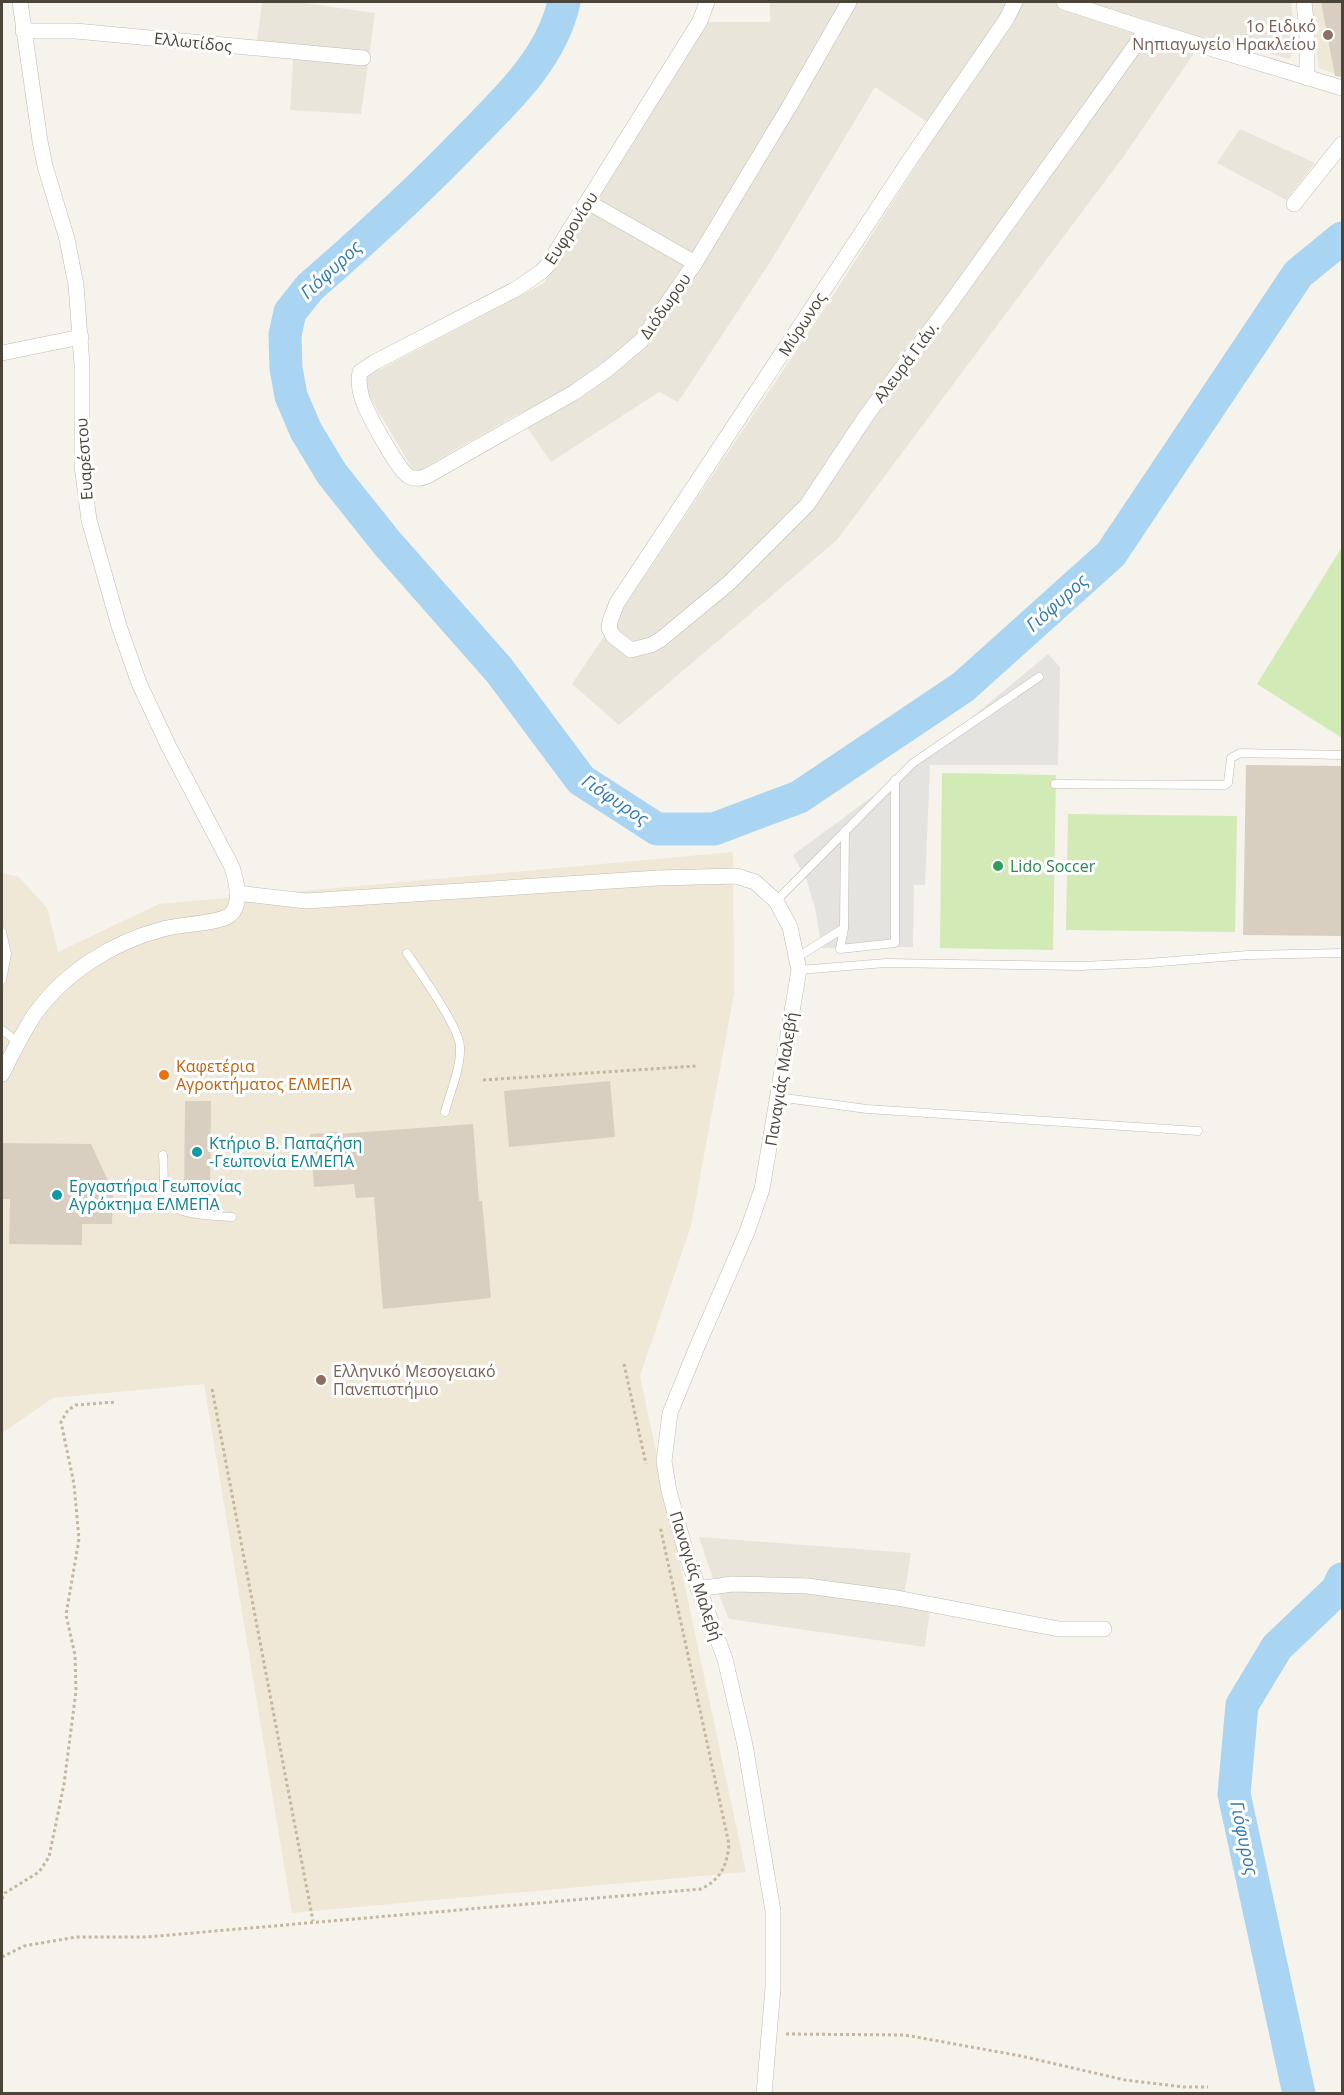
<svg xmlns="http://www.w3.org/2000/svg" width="1344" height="2095" viewBox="0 0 1344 2095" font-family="'Open Sans',sans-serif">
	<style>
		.residential { fill: #eae5da }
		.education { fill: #efe8d6 }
		.green { fill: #d2eab5 }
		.parking { fill: #e5e3e0 }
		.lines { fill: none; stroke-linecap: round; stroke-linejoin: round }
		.river { stroke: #a9d4f2; stroke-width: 33 }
		.building { fill: #d8cfc1 }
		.lane-casing { stroke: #c2bbae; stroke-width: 9 }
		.street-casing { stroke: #c2bbae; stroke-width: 16 }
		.path { stroke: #c4b79f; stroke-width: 3; stroke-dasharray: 3 3; stroke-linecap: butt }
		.lane { stroke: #fff; stroke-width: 8 }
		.street { stroke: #fff; stroke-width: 15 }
		.education-dot { fill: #8d6e63; stroke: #fff; stroke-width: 2 }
		.leisure-dot { fill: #2e9e5b; stroke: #fff; stroke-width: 2 }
		.food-dot { fill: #e8710a; stroke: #fff; stroke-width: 2 }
		.culture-dot { fill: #0f9aa8; stroke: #fff; stroke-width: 2 }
		.labels { text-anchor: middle; stroke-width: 6; stroke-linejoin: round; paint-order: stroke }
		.education-label { font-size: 16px; fill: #785e54; stroke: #fff; text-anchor: end }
		.street-label { font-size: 16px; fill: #4b4439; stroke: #fff }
		.leisure-label { font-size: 16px; fill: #27864d; stroke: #fff; text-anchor: start }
		.food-label { font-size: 16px; fill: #c56008; stroke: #fff; text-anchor: start }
		.culture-label { font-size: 16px; fill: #0d838f; stroke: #fff; text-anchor: start }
		.water-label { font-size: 18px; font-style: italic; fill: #2e7ab2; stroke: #fff }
	</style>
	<rect width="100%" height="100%" fill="#f6f3ec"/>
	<g class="residential">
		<polygon points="262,2 297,2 375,13 361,114 290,110 294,45 257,41"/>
		<polygon points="770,2 1291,2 1295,44 1290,59 1205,37 1126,153 837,540 619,725 572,684 823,311 939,130 875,87 772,259 678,402 659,392 551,462 518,414 415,473 365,389 366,377 544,283 707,22 770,22"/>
		<polygon points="1240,129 1315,163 1286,200 1217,163"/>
		<polygon points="699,1537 911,1553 903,1603 930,1609 925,1647 729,1619 716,1588"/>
	</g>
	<g class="education">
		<polygon points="1309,2 1342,2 1342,76 1319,68"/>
		<polygon points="733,852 734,994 691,1226 640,1376 746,1872 292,1913 204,1384 53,1398 2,1433 2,873 19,877 47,908 58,952 159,904"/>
	</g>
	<g class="green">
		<polygon points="1342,547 1342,738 1257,684"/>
		<polygon points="942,773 1056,775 1053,950 940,948"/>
		<polygon points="1068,814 1237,816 1235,932 1066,930"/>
	</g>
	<polygon class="parking" points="1048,654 1060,667 1058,765 930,765 925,885 914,885 913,947 822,948 815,908 807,881 793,855 915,765"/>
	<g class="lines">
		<g class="river">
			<path d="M 564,2 C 551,60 505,101 465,142 C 416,193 363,241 310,287 L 290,312 L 285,335 L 286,368 L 291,396 L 306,431 L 332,474 L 387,543 L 499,670 L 581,780 L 657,829 L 714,829 L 799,797 L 963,687 L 1111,554 L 1298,274 L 1342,238"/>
			<polyline points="1299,2094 1234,1794 1242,1705 1277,1647 1337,1590 1342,1579"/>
		</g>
	</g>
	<g class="building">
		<polygon points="1321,2 1342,2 1342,77 1335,76"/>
		<polygon points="1246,765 1342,766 1342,936 1243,935"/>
		<polygon points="610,1081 615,1137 509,1147 504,1091"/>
		<polygon points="185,1101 211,1101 210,1202 184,1202"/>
		<polygon points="473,1124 479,1201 482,1201 491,1298 383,1309 374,1197 356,1198 354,1184 314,1187 310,1134 338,1132 338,1134"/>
		<polygon points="2,1143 91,1144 113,1191 112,1224 82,1224 82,1245 9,1244 10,1199 2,1199"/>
	</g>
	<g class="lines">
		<defs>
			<g id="lane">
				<polyline points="1055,784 1225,785 1228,783 1231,758 1240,753 1342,755"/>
				<polyline points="776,901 913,763 1039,677"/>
				<polyline points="844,928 840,949 895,943 895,780"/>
				<polyline points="2,932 7,954 2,980"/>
				<path d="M 407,953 C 420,973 459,1026 460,1047 C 461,1068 450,1092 445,1112"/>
				<polyline points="796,958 844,928 845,831"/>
				<polyline points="799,970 886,963 1080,966 1148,963 1248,955 1342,953"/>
				<polyline points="2,1030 18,1042"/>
				<polyline points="777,1097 867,1109 1198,1131"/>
				<path d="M 163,1155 C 164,1167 163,1181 165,1193 C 169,1218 213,1215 232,1217"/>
			</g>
			<g id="street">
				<path d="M 707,2 L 700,21 L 547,266 L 541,272 L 516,289 L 375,362 L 360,372 C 358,381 360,392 363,401 C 368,414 399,473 410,477 C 417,480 423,478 429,475 L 575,392 L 609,368 L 641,341 L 695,263 L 789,107 L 849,2"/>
				<polyline points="1015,2 1006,20 911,158 617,603 610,621 609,628 613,636 631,650 651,645 660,640 729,583 807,505 866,416 949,305 1147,29"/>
				<polyline points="1064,2 1147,29 1342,88"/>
				<polyline points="1304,2 1307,30 1307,78"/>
				<polyline points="23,31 76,31 363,58"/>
				<polyline points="588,202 695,263"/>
				<polyline points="1294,204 1342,144"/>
				<polyline points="2,353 81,337"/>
				<polyline points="237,893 306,901 658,878 736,876 755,882 776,901 790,927 799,970 762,1189 747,1232 697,1347 670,1413 664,1461 669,1491 688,1560 725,1659 745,1745 773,1911 773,1988 764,2094"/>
				<path d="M 2,1074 C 12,1054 22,1033 35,1014 C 65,972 113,942 163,929 C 179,924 218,924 230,915 C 243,904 236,880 232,867 L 169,747 L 139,683 L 119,626 L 89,520 L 82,465 L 82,365 L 76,285 L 67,239 L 45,166 L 40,141 L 20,2"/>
				<polyline points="698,1589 732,1584 807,1586 897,1598 1059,1629 1104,1629"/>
			</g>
		</defs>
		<use href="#lane" class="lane-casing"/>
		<use href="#street" class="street-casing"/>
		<g class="path">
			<polyline points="483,1080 696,1066"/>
			<polyline points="624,1364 646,1464"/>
			<polyline points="212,1389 313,1921"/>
			<polyline points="2,1899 5,1893 39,1872 49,1857 64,1784 76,1691 75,1655 66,1615 79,1539 74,1484 61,1422 68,1410 76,1405 116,1402"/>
			<path d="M 2,1957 L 24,1946 L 76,1937 L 146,1937 L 701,1889 C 721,1879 727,1866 729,1844 L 660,1526"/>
			<polyline points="786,2034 905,2035 1021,2056 1125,2080 1184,2087 1208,2087"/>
		</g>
		<use href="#lane" class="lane"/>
		<use href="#street" class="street"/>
	</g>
	<g class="education-dot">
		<circle cx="1328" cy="35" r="6"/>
		<circle cx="321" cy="1380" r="6"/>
	</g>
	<circle class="leisure-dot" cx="998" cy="866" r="6"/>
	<circle class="food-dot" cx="164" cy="1075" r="6"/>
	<g class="culture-dot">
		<circle cx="197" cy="1152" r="6"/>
		<circle cx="57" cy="1195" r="6"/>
	</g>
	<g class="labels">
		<g class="education-label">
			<text x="1316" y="32">1ο Ειδικό<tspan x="1316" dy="18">Νηπιαγωγείο Ηρακλείου</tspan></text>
			<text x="333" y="1377" text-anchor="start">Ελληνικό Μεσογειακό<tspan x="333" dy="18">Πανεπιστήμιο</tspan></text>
		</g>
		<g class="street-label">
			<text transform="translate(193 42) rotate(6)" y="6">Ελλωτίδος</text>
			<text transform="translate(571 228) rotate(-57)" y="6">Ευφρονίου</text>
			<text transform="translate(665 306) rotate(-55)" y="6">Διόδωρου</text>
			<text transform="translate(802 324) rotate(-57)" y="6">Μύρωνος</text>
			<text transform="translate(906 362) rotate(-53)" y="6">Αλευρά Γιάν.</text>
			<text transform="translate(84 459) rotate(-94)" y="6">Ευαρέστου</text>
			<text transform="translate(781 1079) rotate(-81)" y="6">Παναγιάς Μαλεβή</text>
			<text transform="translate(696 1576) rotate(72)" y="6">Παναγιάς Μαλεβή</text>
		</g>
		<g class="leisure-label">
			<text x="1010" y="872">Lido Soccer</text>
		</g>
		<g class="food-label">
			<text x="176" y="1072">Καφετέρια<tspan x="176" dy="18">Αγροκτήματος ΕΛΜΕΠΑ</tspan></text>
		</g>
		<g class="culture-label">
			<text x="209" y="1149">Κτήριο Β. Παπαζήση<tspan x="209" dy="18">-Γεωπονία ΕΛΜΕΠΑ</tspan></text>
			<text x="69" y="1192">Εργαστήρια Γεωπονίας<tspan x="69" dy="18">Αγρόκτημα ΕΛΜΕΠΑ</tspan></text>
		</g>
		<g class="water-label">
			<text transform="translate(331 270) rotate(-43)" y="6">Γιόφυρος</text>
			<text transform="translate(1057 603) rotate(-42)" y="6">Γιόφυρος</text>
			<text transform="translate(615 800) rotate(34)" y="6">Γιόφυρος</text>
			<text transform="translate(1244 1838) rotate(78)" y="6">Γιόφυρος</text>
		</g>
	</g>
	<rect width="1344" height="2095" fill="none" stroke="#4b4439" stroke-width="6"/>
</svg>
